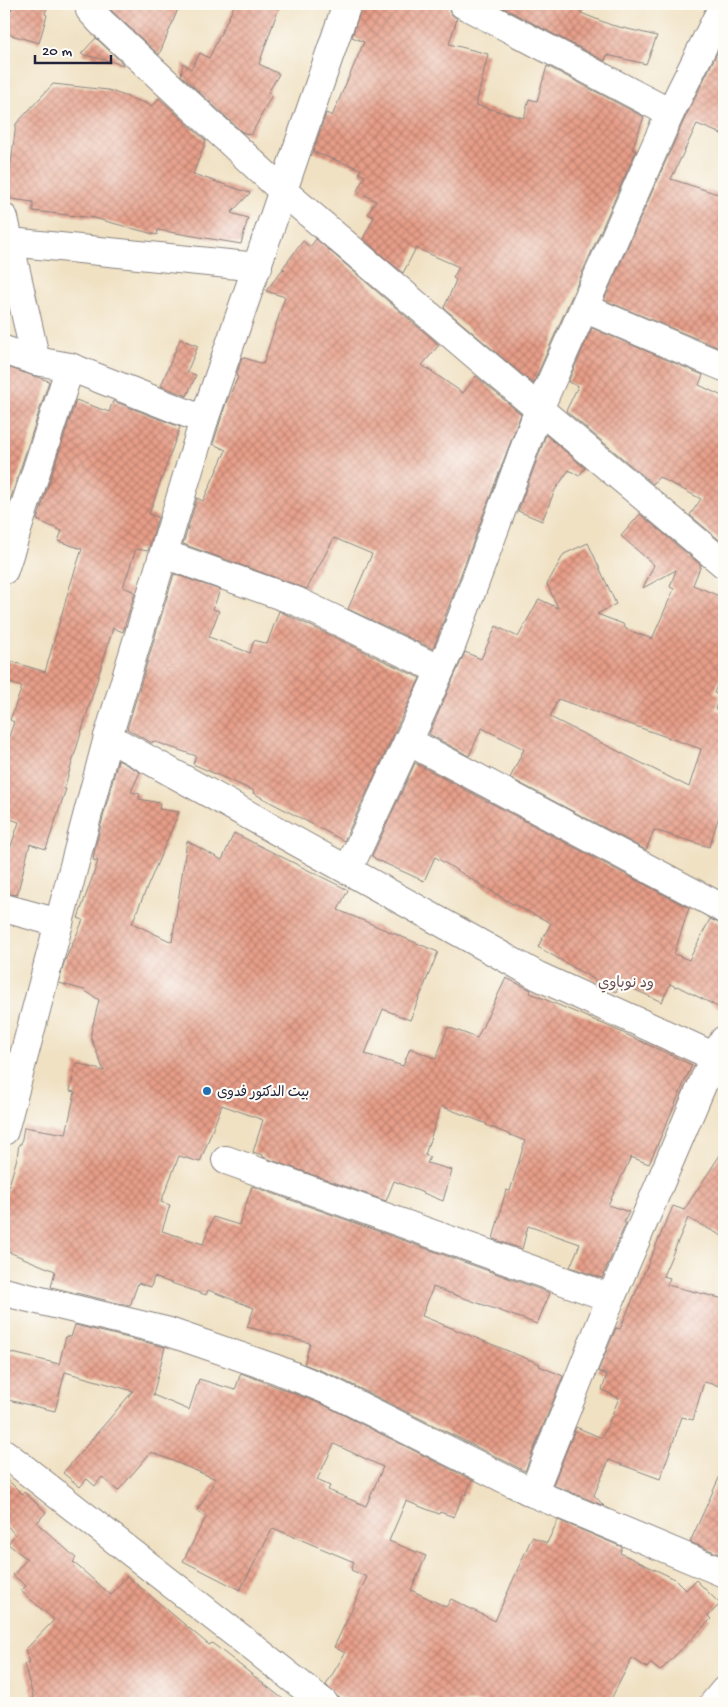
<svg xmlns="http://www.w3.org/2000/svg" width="728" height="1707" viewBox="0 0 728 1707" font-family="'Gochi Hand','Playpen Sans Arabic',sans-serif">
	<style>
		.building { fill: url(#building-cross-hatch); fill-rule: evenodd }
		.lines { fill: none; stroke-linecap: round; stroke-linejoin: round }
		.minor-casing { stroke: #89827f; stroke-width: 30 }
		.minor { stroke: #fff; stroke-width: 28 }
		.poi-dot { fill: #1f6fb2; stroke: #fdfcf7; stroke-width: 2 }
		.labels { text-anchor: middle; stroke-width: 4.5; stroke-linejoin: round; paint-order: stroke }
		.poi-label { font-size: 14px; fill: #22223b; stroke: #fdfcf7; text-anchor: start }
		.neighbourhood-label { font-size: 15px; fill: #674d56; stroke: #fdfcf7 }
	</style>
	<defs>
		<pattern id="building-cross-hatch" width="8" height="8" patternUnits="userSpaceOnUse" patternTransform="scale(1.25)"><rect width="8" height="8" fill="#e79e88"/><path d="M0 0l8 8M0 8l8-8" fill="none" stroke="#bb8070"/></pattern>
	</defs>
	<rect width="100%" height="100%" fill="#fdfcf7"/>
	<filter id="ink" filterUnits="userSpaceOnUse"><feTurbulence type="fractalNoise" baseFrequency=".02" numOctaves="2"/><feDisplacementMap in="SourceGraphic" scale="10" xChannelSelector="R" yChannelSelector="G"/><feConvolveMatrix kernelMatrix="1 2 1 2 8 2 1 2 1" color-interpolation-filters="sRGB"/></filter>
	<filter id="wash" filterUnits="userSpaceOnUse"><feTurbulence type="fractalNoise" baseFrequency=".0096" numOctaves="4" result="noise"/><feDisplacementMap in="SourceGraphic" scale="20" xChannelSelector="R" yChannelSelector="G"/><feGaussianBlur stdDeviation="1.12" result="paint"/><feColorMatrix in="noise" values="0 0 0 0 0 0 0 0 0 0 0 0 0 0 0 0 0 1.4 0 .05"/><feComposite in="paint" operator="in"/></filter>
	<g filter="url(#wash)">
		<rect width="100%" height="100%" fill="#f0e1c3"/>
		<g id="blocks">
			<g class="building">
				<polygon points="13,4 48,4 45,14 47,15 39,43 4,33 4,25 7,9 11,10"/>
				<polygon points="106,4 180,4 159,55 112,11"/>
				<polygon points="235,4 280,4 259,64 279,74 268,93 272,95 251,135 242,132 181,75 183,63 191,69 200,53 209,58"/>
				<polygon points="362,4 448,4 450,13 457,19 449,44 488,54 476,105 524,118 529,99 537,101 547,66 644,117 632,149 636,151 533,384 444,308 456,280 453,278 459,267 416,248 403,273 363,239 374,217 368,214 376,201 357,191 365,176 359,173 361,169 313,152 326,113 332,116 364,42 352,37"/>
				<polygon points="496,4 585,4 581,13 611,25 657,36 646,64 607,55 605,61"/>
				<polygon points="96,38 124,65 81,54"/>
				<polygon points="724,39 724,135 697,124 671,179 724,196 724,350 604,300 684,120"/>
				<polygon points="53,84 108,90 153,106 159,98 206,141 193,174 250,193 231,213 248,218 241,244 158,230 157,235 94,218 33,211 33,202 11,199 8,187 16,124"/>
				<polygon points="316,239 439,345 422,365 463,393 476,376 521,414 433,649 348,609 372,554 334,538 307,589 183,544 197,498 203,501 226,450 213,444 226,403 238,377 236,376 242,357 263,364 285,297 266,291 282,270 285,269 282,269 303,241 310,247"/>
				<polygon points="592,328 703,375 699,385 724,397 724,544 690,515 701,499 659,477 653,484 566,411 578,386 568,382"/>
				<polygon points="180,339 198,346 187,372 196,375 187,396 161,386"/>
				<polygon points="4,366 49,381 7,510 4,508"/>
				<polygon points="76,400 109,412 113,401 180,427 149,514 158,517 148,551 136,549 123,587 135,592 123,632 113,628 64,789 66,789 46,849 30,844 17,895 4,893 4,857 7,858 19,822 4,817 4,751 14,722 10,720 22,687 4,681 4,659 45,672 69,589 82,549 58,541 62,531 37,520"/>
				<polygon points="546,435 585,468 579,476 569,470 555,490 542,521 518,511"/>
				<path d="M 640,514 L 701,565 L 693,585 L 724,598 L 724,669 L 714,693 L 720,695 L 715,709 L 724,713 L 724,801 L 709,847 L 654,830 L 646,850 L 510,778 L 524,749 L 482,728 L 469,756 L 429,734 L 465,652 L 481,659 L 496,626 L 518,637 L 539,599 L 558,608 L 547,584 L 564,554 L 588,543 L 616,604 L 597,614 L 623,624 L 626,629 L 652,639 L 674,589 L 670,587 L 676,570 L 643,588 L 654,565 L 621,536 ZM 558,699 L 701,749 L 689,787 L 550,717 Z"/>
				<polygon points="174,574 220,590 213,609 219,611 209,637 250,653 254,640 267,644 279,611 420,678 344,841 253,793 254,791 193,764 196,756 153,741 152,743 127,729"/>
				<polygon points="118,760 140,772 131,792 140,794 139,799 160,803 159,809 179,812 132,923 172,942 187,841 222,860 234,833 348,890 338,910 438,952 410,1020 383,1009 365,1054 403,1066 410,1048 436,1059 448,1027 477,1038 506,978 531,990 530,993 608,1026 692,1065 649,1164 631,1157 608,1205 629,1212 624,1222 626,1223 602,1278 570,1267 580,1244 528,1226 522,1249 493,1239 506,1190 510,1191 525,1141 486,1125 487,1124 441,1106 425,1155 430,1157 427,1163 452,1170 443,1201 394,1181 386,1201 263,1157 263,1155 253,1152 263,1120 222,1105 200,1162 179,1156 161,1202 170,1205 162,1231 203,1244 213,1217 239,1225 252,1186 550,1293 537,1324 433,1287 422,1316 540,1364 539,1366 563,1376 525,1471 337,1377 304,1364 310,1343 247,1327 254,1308 208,1290 206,1295 154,1277 151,1287 138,1283 130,1306 51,1287 55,1271 4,1250 4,1203 17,1158 19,1144 21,1144 24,1127 66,1134 75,1092 70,1091 76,1063 104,1071 91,1038 91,1033 99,1000 84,990 59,983 64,963 83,920 78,918 98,861 93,860 95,848"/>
				<polygon points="415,763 689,908 674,954 689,960 710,919 724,925 724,1010 677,986 676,987 670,984 662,1002 620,983 616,992 538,947 551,923 511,903 435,857 424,881 375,859 375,858 372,856"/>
				<polygon points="724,1149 724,1237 688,1218 663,1276 670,1278 667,1285 724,1299 724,1387 704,1382 693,1420 682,1417 660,1479 609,1460 594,1495 604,1506 553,1485 576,1427 602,1438 619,1398 602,1390 607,1375 598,1371 616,1328 620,1329 673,1206 684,1210"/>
				<path d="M 75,1325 L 165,1347 L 153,1395 L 189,1410 L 199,1379 L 235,1390 L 241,1373 L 324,1405 L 472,1480 L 466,1495 L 464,1493 L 454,1517 L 440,1512 L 439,1514 L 406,1501 L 389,1541 L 426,1556 L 411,1590 L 446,1607 L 451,1599 L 495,1621 L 532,1537 L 547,1543 L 558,1520 L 622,1547 L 620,1553 L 675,1579 L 686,1590 L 696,1580 L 720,1604 L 708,1616 L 711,1619 L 660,1671 L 650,1663 L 647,1668 L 632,1658 L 609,1703 L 349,1703 L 338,1697 L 326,1685 L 345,1653 L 334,1647 L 367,1577 L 351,1570 L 354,1562 L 273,1528 L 240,1590 L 183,1561 L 206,1517 L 197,1511 L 216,1479 L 151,1452 L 118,1491 L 102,1477 L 95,1486 L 87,1479 L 80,1487 L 63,1473 L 133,1391 L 65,1372 L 55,1411 L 4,1399 L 4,1351 L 59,1364 L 66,1336 L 71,1337 ZM 334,1444 L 383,1467 L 366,1506 L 328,1490 L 330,1486 L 317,1480 Z"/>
				<polygon points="724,1467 724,1556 690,1542"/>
				<polygon points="4,1476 22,1494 24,1492 46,1512 37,1523 76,1558 73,1562 111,1595 127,1576 209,1645 212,1643 288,1703 35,1703 24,1664 30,1662 25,1650 54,1620 21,1591 26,1586 13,1575 27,1559 8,1544 15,1535 4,1522"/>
			</g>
		</g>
	</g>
	<g filter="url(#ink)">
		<use href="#blocks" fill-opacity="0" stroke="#89827f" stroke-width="1"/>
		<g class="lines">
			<defs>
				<g id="minor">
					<polyline points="91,4 90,10 101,22 284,192 539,409 724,564"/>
					<polyline points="463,4 670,113"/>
					<polyline points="4,218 36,361 70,367 204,420"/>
					<polyline points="10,242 258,267"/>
					<polyline points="584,308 724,367"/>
					<polyline points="4,350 36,361"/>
					<polyline points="164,554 296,601 440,670"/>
					<polyline points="4,570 70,367"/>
					<polyline points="108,737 538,976 724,1061"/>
					<polyline points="408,741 724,909"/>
					<polyline points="348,870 417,722 452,644 539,409 670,113 724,4"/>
					<polyline points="4,908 59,923"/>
					<polyline points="4,1131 108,737 204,420 347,4"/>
					<polyline points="226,1160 611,1298"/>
					<polyline points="4,1292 166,1331 276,1369 330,1391 533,1493 724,1573"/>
					<polyline points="4,1453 324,1703"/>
					<polyline points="533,1493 611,1298 714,1057 724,1040"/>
					<polyline points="714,1703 724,1691"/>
				</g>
			</defs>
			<use href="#minor" class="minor-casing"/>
			<use href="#minor" class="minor"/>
		</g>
	</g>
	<circle class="poi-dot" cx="207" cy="1091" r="5"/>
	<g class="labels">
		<g class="poi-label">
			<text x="217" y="1096">بيت الدكتور فدوى</text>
		</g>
		<g class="neighbourhood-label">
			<text x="626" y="987">ود نوباوي</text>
		</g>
	</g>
	<rect width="728" height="1707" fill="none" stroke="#fdfcf7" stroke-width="20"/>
	<path d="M35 55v8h76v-8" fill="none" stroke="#22223b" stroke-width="2.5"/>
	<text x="42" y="55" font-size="15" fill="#22223b" stroke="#fdfcf7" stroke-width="4" paint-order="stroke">20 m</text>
</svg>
